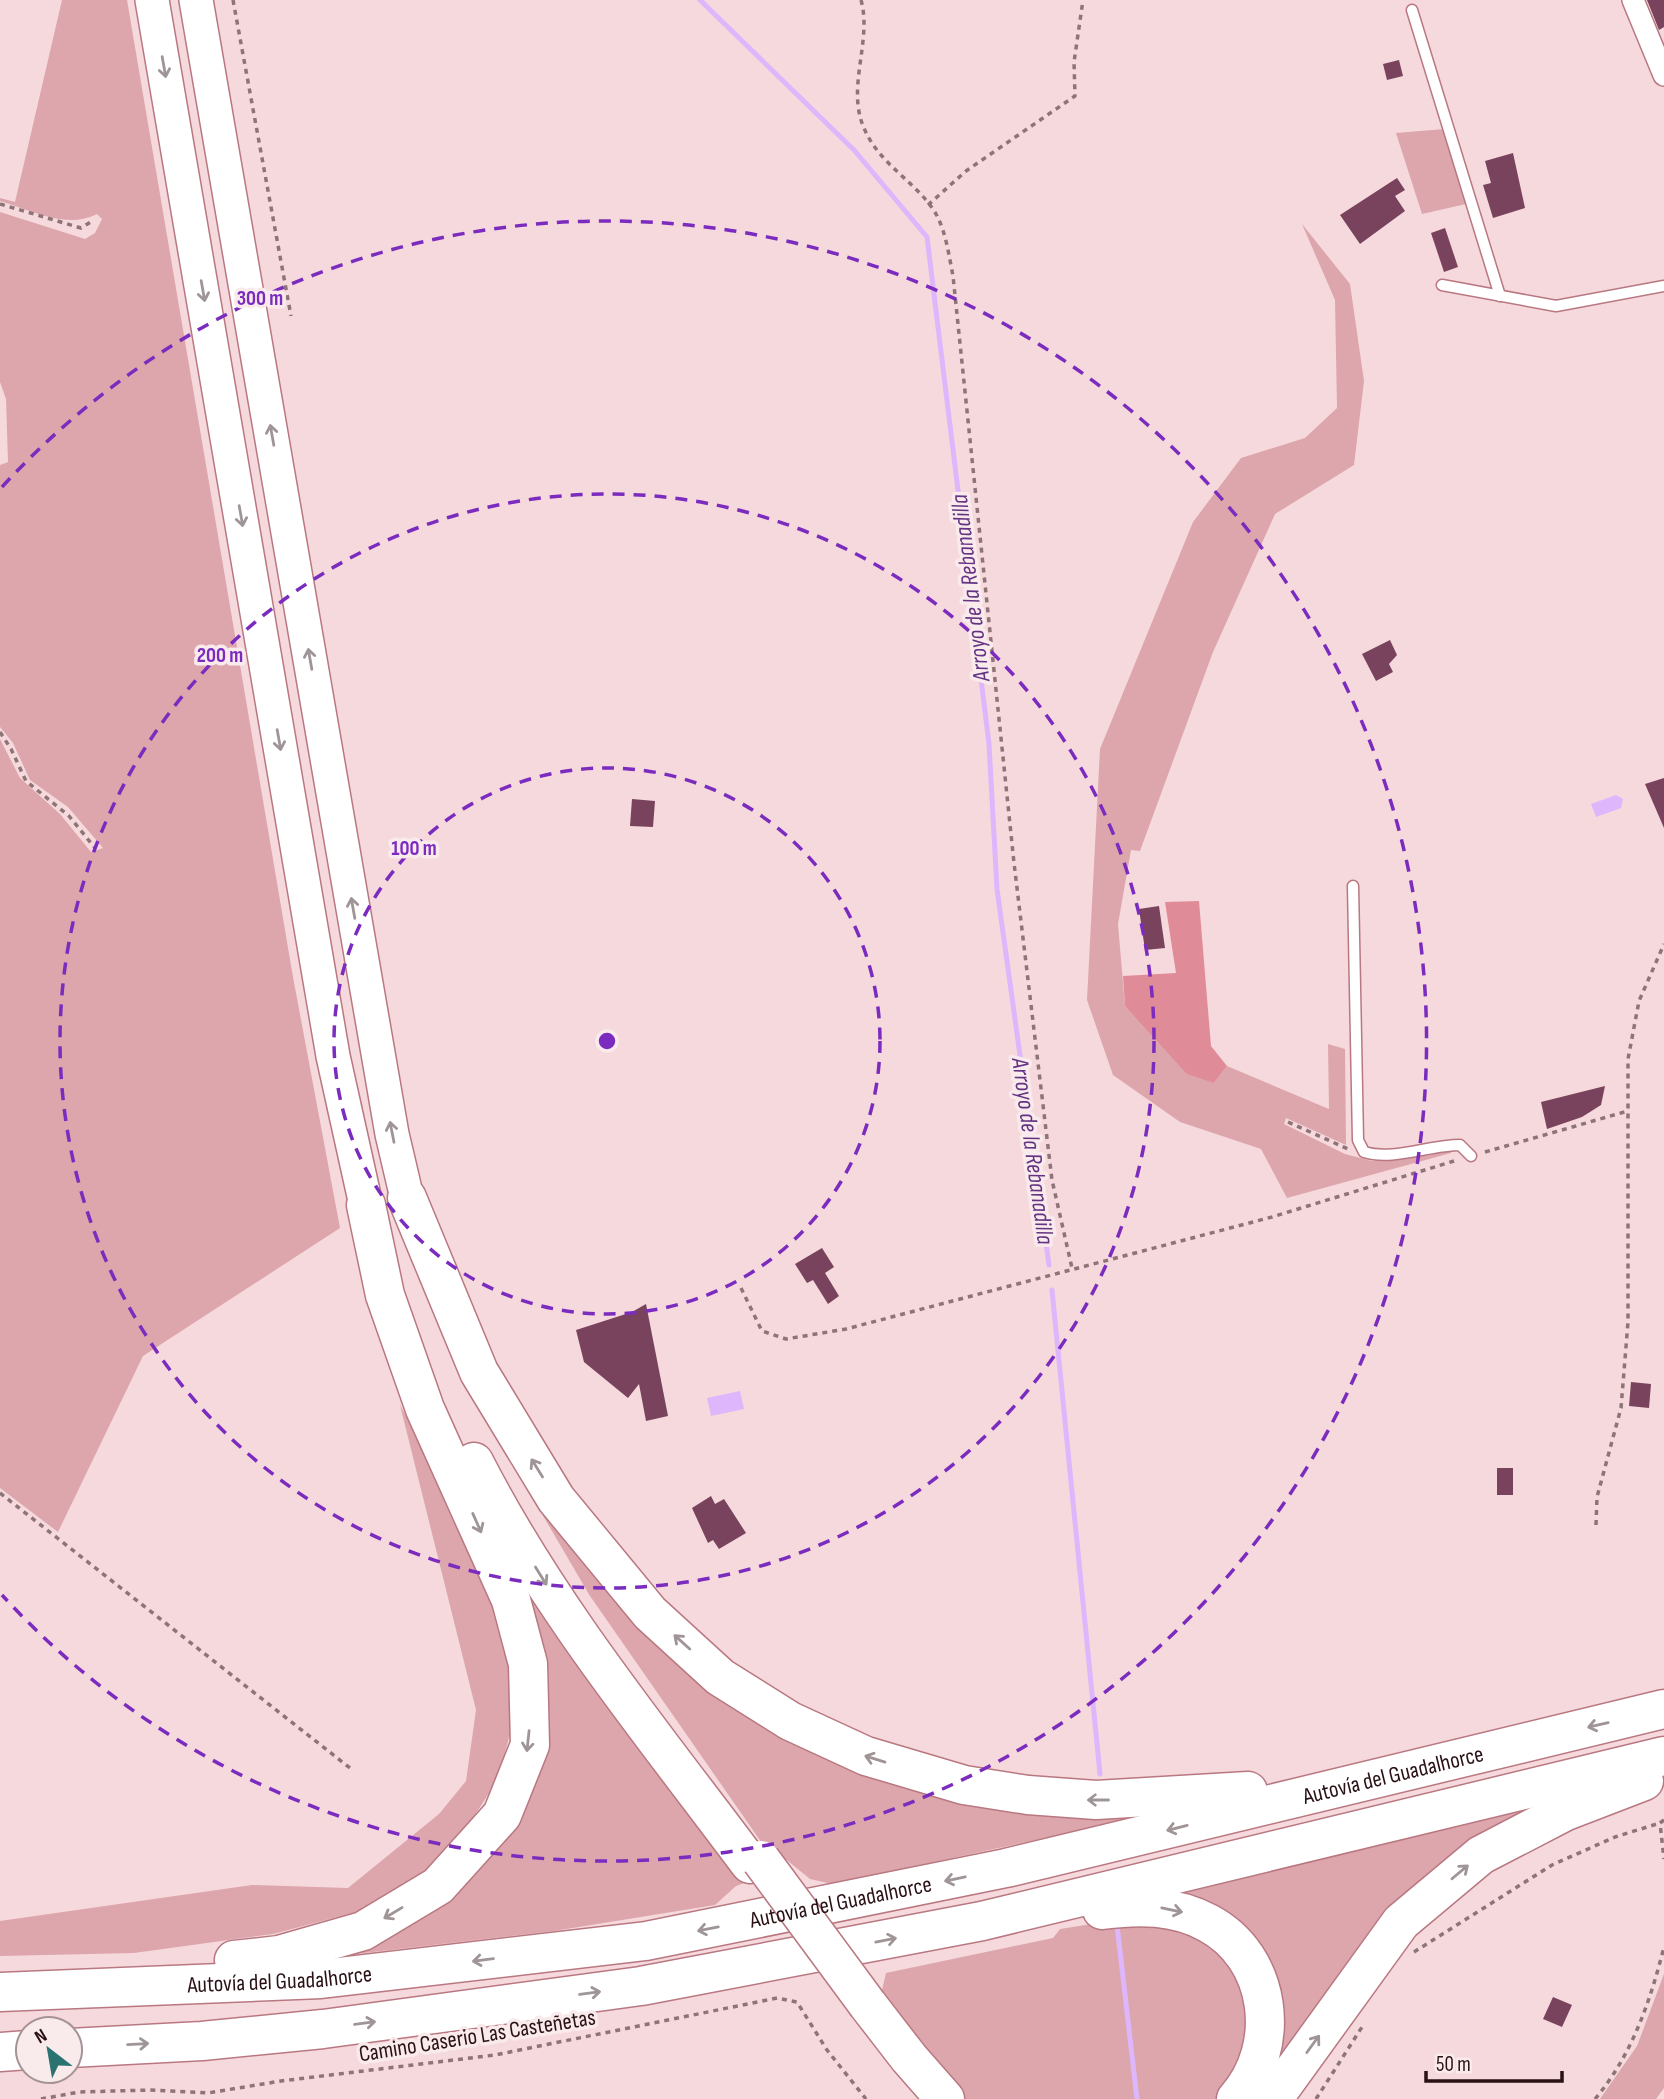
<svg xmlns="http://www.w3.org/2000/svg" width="1664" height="2099" viewBox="0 0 1664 2099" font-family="'Sofia Sans Condensed',sans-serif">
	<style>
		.green { fill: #dca6ac }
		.forest { fill: #e08c98 }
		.water { fill: #deb6fc }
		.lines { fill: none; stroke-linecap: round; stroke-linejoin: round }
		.stream { stroke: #deb6fc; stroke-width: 5 }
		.building { fill: #79435d }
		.service-casing { stroke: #b97881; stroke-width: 13 }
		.minor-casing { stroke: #b97881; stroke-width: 24 }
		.primary-casing { stroke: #b97881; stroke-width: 36 }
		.motorway-casing { stroke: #b97881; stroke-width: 41 }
		.path { stroke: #8e7477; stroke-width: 3.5; stroke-dasharray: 5 5; stroke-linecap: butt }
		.service { stroke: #fff; stroke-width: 10 }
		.minor { stroke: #fff; stroke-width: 21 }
		.primary { stroke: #fff; stroke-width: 33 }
		.motorway { stroke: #fff; stroke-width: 38 }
		.motorway-bridge-casing { stroke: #b97881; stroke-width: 41; stroke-linecap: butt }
		.motorway-bridge { stroke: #fff; stroke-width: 38 }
		.oneway { stroke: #9f9496 }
		.ring { fill: none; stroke: #7b2cbf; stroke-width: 3.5; stroke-dasharray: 12 9 }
		.labels { text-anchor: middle; stroke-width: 7; stroke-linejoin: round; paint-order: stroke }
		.street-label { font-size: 23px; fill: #291115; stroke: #f9eaec }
		.water-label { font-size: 24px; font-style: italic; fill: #643383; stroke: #f9eaec }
		.centre { fill: #7b2cbf; stroke: #f9eaec; stroke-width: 3.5 }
		.ring-label { font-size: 21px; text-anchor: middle; font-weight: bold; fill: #7b2cbf; stroke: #f9eaec; stroke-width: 7; stroke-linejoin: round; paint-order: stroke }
	</style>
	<rect width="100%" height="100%" fill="#f6d9dc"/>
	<g class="green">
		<path d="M 62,0 L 127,0 L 293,977 L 340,1228 L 143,1356 L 58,1532 L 0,1488 L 0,739 L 20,778 L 60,814 L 91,852 L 103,848 L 68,807 L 30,780 L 13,743 L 0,727 L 0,465 L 8,462 L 6,399 L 0,382 L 0,212 L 85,239 L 95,233 L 102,219 L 97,214 C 67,230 31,210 0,201 L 0,198 L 15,202 Z"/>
		<polygon points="1445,129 1466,204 1422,214 1396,133"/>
		<polygon points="1302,224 1350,284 1364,381 1354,465 1275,514 1213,652 1140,851 1131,850 1118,924 1125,1006 1214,1083 1227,1066 1329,1109 1328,1044 1345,1049 1346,1145 1286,1118 1284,1124 1345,1154 1372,1161 1451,1149 1451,1153 1287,1198 1261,1149 1180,1122 1113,1075 1087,1000 1100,749 1193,522 1241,458 1305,438 1337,408 1335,300"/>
		<polygon points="400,1405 428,1456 504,1617 513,1673 511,1730 498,1779 457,1843 405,1888 367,1909 273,1934 134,1953 0,1956 0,1921 252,1885 348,1888 439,1814 466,1781 476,1710"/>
		<polygon points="518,1473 804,1740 1170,1811 832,1884 810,1879 777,1852 771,1856 590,1596"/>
		<polygon points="496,1544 750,1881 736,1886 715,1905 554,1931 338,1956 528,1789"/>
		<polygon points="1562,1797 1487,1842 1254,2099 1268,1981 1158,1897"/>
		<polygon points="1175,1919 1226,1951 1256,2026 1222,2099 963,2099 879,2003 886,1973 1053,1938 1060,1929 1117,1920"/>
		<polygon points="1664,1974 1664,2088 1656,2099 1600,2099 1637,2046"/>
	</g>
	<polygon class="forest" points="1199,901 1211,1046 1227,1066 1214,1083 1187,1074 1125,1006 1123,976 1176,973 1165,902"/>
	<g class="water">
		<polygon points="1616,795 1623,799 1621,808 1596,817 1591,804"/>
		<polygon points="740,1391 744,1409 711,1416 707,1398"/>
	</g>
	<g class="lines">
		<g class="stream">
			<polyline points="700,0 854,150 927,237 989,744 997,889 1049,1265"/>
			<polyline points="1052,1290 1100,1774"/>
			<polyline points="1117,1925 1137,2099"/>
		</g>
	</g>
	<g class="building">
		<polygon points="1647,0 1664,0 1664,27 1659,30"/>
		<polygon points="1399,60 1403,76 1387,80 1383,64"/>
		<polygon points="1513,153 1525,208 1493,218 1483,185 1491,183 1485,161"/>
		<polygon points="1397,178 1405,190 1395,196 1405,211 1360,244 1340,215"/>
		<polygon points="1445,228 1458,267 1444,272 1431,233"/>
		<polygon points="1390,640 1397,655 1389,664 1393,672 1376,681 1362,654"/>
		<polygon points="1664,778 1664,828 1645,784"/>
		<polygon points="632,799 655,801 653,827 630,826"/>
		<polygon points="1159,906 1165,948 1145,950 1139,909"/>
		<polygon points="1605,1086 1601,1105 1582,1117 1547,1129 1541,1102"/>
		<polygon points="822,1248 834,1267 825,1273 839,1296 828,1304 813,1280 807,1283 795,1264"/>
		<polygon points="646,1304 668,1416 646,1421 639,1384 628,1398 584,1362 576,1330 632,1312"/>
		<polygon points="1631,1382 1651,1384 1649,1408 1629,1406"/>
		<rect x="1497" y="1468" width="16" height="27"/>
		<polygon points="711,1496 715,1504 724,1499 746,1533 719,1549 713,1540 708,1543 692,1508"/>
		<polygon points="1553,1997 1572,2005 1562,2027 1543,2019"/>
	</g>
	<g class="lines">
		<defs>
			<g id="service">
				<polyline points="1412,10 1500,296"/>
				<polyline points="1442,285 1556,306 1664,286"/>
				<path d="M 1353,886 L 1358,1140 L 1364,1152 C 1393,1161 1429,1145 1460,1145 L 1471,1156"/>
			</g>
			<polyline id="minor" points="1633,0 1664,75"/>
			<g id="primary">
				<polyline points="152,0 333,1056 366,1205"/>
				<polyline points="196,0 392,1134 407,1198"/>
			</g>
			<g id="motorway">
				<polyline points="407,1198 479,1372 556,1499 650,1613 720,1677 790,1721 866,1756 964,1785 1028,1795 1096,1800 1248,1791"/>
				<path d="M 474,1462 C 548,1607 653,1734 750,1864"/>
				<path d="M 1102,1910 C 1139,1905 1175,1905 1208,1923 C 1272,1957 1283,2046 1236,2099"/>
				<polyline points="234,1960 279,1955 363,1931 438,1886 502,1815 530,1745 528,1664 511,1600 425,1409 385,1295 366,1205"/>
				<path id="s1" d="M 0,1992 L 321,1979 L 646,1941 L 1006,1868 L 1664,1709"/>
				<polyline points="868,2005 909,2058 945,2099"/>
				<polyline points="70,2048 202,2041 323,2029 641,1986 982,1921 1664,1756"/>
				<polyline points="0,2052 28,2050"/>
				<polyline points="1273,2099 1401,1922 1481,1855 1566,1811 1644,1781"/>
			</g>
		</defs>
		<use href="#service" class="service-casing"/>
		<use href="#minor" class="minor-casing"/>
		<use href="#primary" class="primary-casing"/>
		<use href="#motorway" class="motorway-casing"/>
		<g class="path">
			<polyline points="233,0 291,316"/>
			<path d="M 861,0 C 872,39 848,84 862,123 C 877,165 916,180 936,214 C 946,232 949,256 953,276 L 1014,863 L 1052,1180 L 1072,1268"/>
			<polyline points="0,204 81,228 94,220"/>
			<polyline points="928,205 966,171 1075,96 1074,62 1083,0"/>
			<polyline points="0,732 11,749 26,781 69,816 95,848"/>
			<polyline points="1288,1122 1348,1149"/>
			<polyline points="1485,1152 1628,1111"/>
			<polyline points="741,1288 762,1331 786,1339 846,1329 1272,1217 1454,1161"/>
			<polyline points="0,1493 350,1768"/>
			<polyline points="1596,1525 1597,1497 1621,1408 1628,1322 1628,1059 1639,1001 1664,944"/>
			<polyline points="1664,1820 1660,1823 1664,1859"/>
			<polyline points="1414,1952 1552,1865 1615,1837 1660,1823"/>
			<polyline points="41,2099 79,2092 150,2090 208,2093 281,2081 495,2055 777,1998 797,2002 827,2050 866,2099"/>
			<polyline points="1316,2099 1362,2027"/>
			<path d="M 1595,2099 C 1632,2055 1650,2002 1664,1947"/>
		</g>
		<use href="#service" class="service"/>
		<use href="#minor" class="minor"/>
		<use href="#primary" class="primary"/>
		<use href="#motorway" class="motorway"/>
		<defs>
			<polyline id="motorway-bridge" points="761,1860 868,2005"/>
		</defs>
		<use href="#motorway-bridge" class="motorway-bridge-casing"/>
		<use href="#motorway-bridge" class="motorway-bridge"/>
	</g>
	<defs><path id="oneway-shaft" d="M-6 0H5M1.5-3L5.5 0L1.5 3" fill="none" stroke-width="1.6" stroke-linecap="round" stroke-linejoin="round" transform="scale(1.75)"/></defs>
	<g class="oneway">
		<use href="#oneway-shaft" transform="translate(164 67) rotate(80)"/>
		<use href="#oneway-shaft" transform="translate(203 291) rotate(80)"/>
		<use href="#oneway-shaft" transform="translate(272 435) rotate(-100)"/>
		<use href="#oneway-shaft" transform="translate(241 516) rotate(80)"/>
		<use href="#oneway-shaft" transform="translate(310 659) rotate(-100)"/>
		<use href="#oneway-shaft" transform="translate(279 740) rotate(80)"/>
		<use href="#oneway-shaft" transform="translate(353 908) rotate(-100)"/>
		<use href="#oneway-shaft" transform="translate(392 1132) rotate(-101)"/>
		<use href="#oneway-shaft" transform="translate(537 1468) rotate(-122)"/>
		<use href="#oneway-shaft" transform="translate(477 1523) rotate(66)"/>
		<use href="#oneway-shaft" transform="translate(541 1576) rotate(58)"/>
		<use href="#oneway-shaft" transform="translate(682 1642) rotate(-138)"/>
		<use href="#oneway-shaft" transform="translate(1598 1725) rotate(167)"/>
		<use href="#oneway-shaft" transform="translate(528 1741) rotate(96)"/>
		<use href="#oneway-shaft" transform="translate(875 1759) rotate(-163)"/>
		<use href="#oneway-shaft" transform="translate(1098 1800) rotate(180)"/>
		<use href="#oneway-shaft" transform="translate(1177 1828) rotate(166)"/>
		<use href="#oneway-shaft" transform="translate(1460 1872) rotate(-40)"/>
		<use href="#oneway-shaft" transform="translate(955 1879) rotate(168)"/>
		<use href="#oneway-shaft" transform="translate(1172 1910) rotate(12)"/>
		<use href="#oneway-shaft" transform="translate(393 1913) rotate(149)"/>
		<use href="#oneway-shaft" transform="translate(708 1929) rotate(169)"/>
		<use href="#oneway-shaft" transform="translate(886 1940) rotate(-11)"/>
		<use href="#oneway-shaft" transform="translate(483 1960) rotate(173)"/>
		<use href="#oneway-shaft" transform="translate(590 1993) rotate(-8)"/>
		<use href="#oneway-shaft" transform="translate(365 2023) rotate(-8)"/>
		<use href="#oneway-shaft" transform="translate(138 2044) rotate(-3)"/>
		<use href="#oneway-shaft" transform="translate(1313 2044) rotate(-54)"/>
	</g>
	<g class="ring">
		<circle cx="607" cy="1041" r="273"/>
		<circle cx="607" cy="1041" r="547"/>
		<path d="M2 487A820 820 0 1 1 2 1595"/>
	</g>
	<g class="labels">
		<g class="street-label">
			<text dy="8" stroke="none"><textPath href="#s1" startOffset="1414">Autovía del Guadalhorce</textPath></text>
			<text dy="8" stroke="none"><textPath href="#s1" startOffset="847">Autovía del Guadalhorce</textPath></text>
			<text dy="8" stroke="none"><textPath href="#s1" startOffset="280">Autovía del Guadalhorce</textPath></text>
			<text transform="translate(477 2035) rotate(-9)" y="8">Camino Caserio Las Casteñetas</text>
		</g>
		<g class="water-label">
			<text transform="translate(970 588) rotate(-97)" y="8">Arroyo de la Rebanadilla</text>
			<text transform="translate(1033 1151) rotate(82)" y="8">Arroyo de la Rebanadilla</text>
		</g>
	</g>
	<circle cx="607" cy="1041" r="10" class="centre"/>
	<g class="ring-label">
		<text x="260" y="305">300 m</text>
		<text x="220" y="662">200 m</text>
		<text x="414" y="855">100 m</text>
	</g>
	<g transform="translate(49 2050) rotate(329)"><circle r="33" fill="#f9eaec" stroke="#a69396" stroke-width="2"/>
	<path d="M0-5L12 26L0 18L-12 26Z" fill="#2a7370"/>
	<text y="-10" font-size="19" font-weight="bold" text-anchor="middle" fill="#291115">N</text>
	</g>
	<path d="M1426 2071v10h136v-10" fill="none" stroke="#291115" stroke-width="3.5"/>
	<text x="1436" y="2071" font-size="21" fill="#291115" stroke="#f9eaec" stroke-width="5" paint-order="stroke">50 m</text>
</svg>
